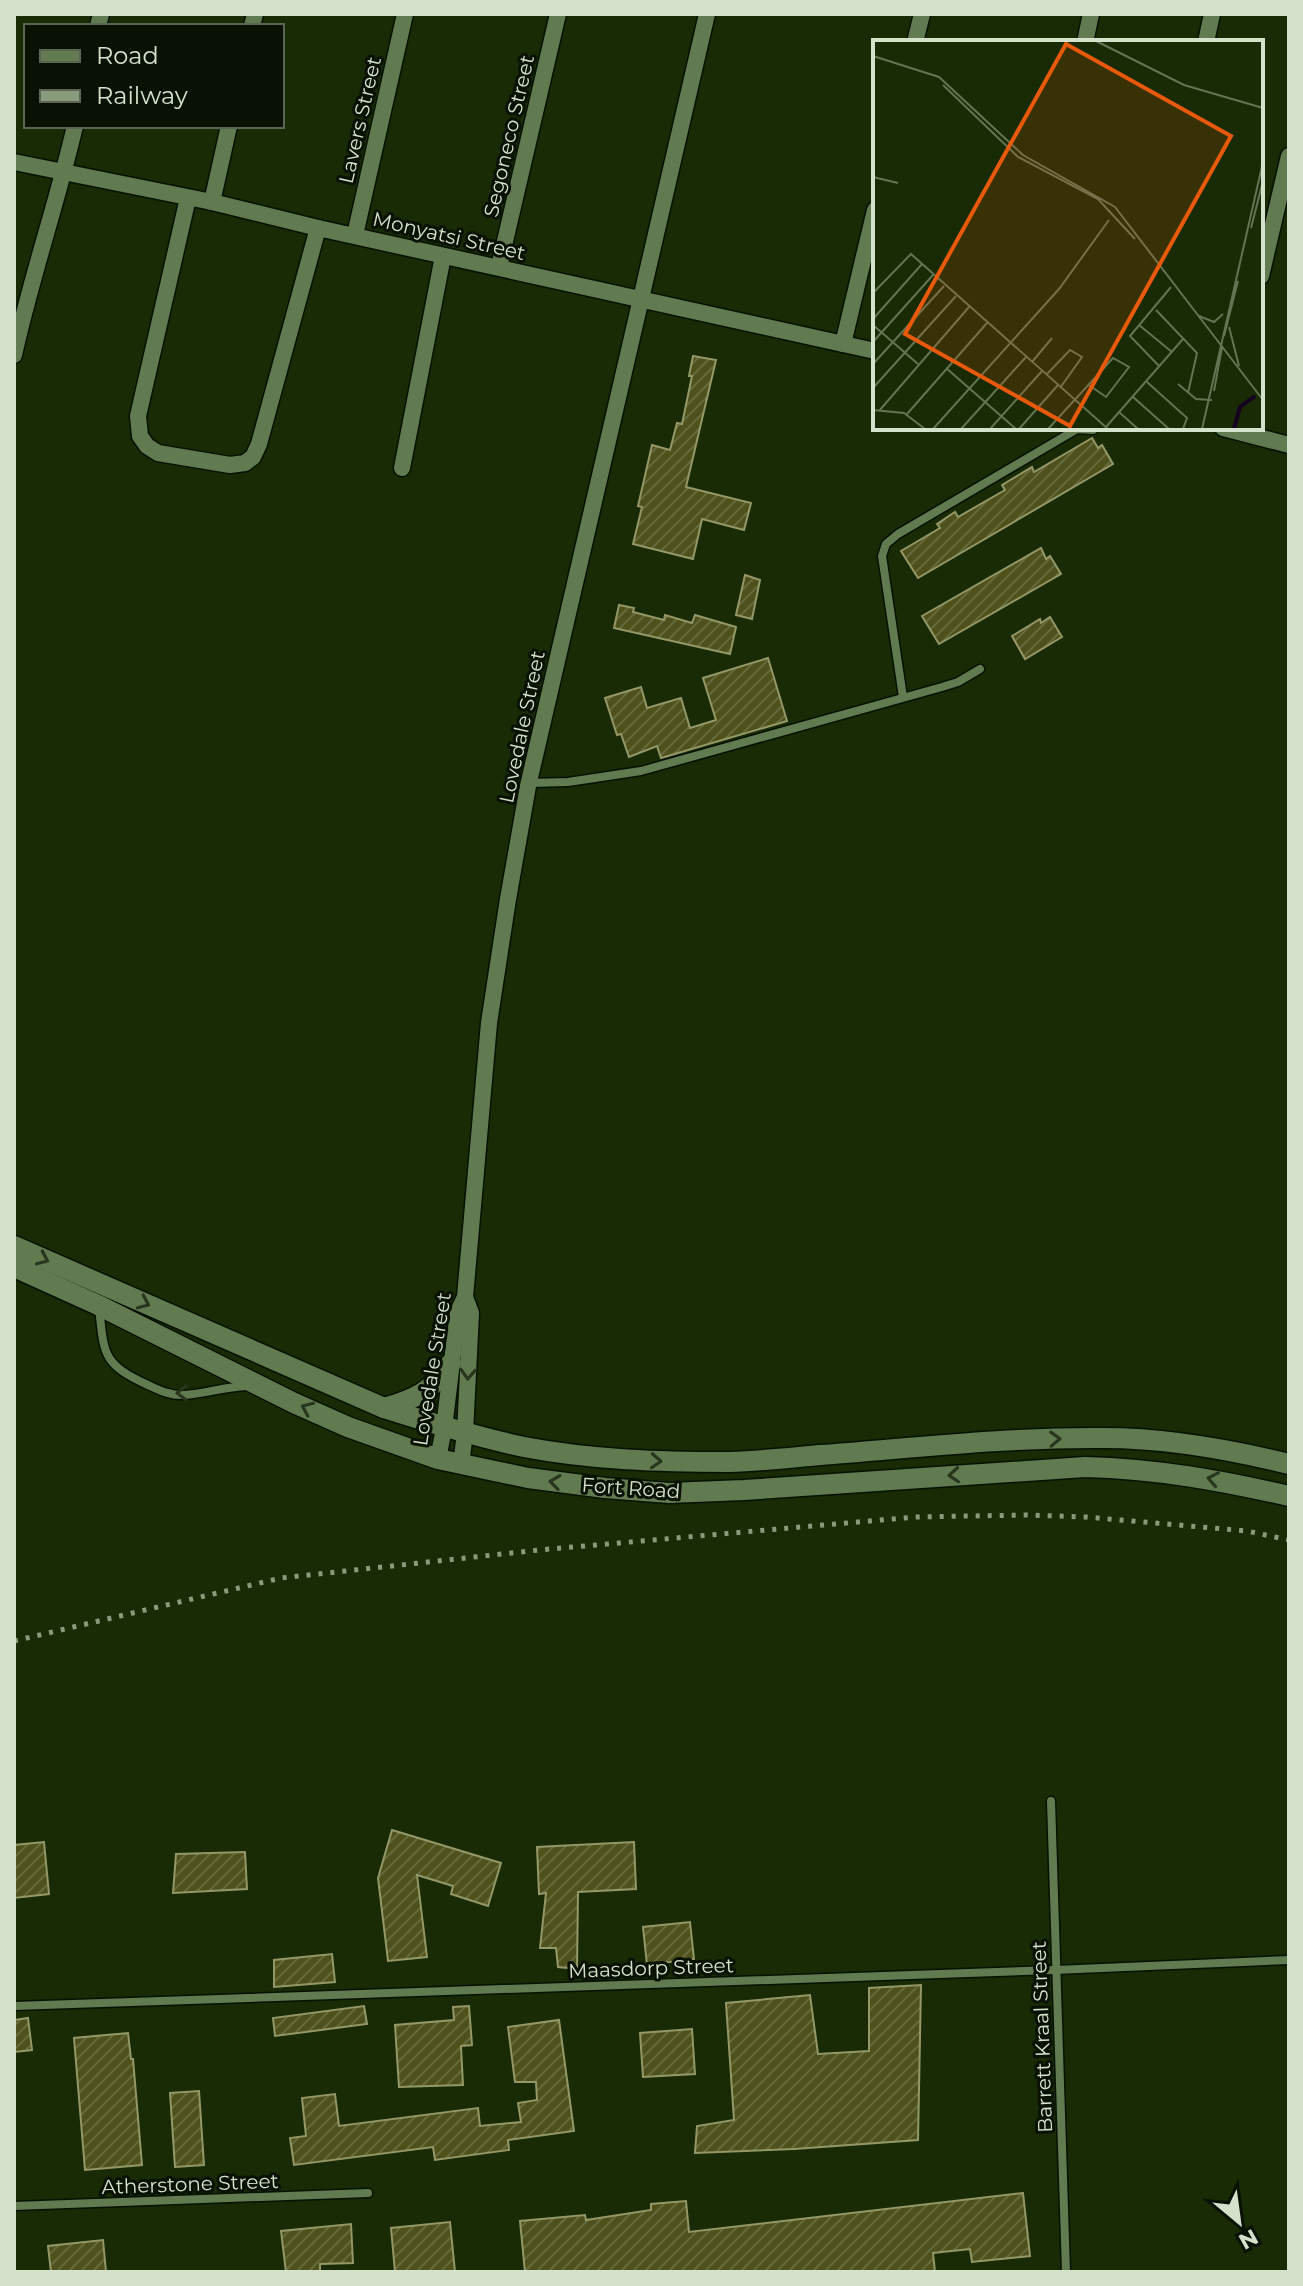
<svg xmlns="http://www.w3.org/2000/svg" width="1303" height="2286" viewBox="0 0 1303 2286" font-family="Montserrat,sans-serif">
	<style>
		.building { fill: url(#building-hatch); stroke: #949867; stroke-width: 2 }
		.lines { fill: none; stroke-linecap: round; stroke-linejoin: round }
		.service-casing { stroke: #051200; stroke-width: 11 }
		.minor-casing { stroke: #051200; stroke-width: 19 }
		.secondary-casing { stroke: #051200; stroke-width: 23 }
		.service { stroke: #627a50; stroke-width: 8 }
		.minor { stroke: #627a50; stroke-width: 16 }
		.secondary { stroke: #627a50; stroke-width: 20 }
		.rail { stroke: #8a9a7d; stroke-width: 5; stroke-dasharray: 4 8; stroke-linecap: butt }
		.oneway { stroke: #28361e }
		.labels { text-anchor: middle; stroke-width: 6; stroke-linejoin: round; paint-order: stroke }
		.street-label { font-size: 20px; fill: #d4e2cb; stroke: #081103 }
		.inset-river { fill: none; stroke: #160022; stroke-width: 4 }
		.inset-road { fill: none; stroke: #637454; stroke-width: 2 }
		.view { fill: #e8590c; fill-opacity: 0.15; stroke: #e8590c; stroke-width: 4 }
		.inset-edge { fill: none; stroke: #d4e2cb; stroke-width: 4 }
	</style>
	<defs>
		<pattern id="building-hatch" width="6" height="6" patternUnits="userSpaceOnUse" patternTransform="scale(2)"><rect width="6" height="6" fill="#4e511b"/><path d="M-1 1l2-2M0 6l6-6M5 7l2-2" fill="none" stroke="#676a3b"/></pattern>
	</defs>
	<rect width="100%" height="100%" fill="#182b04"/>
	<g class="building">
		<polygon points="693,356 716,360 686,487 751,503 744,530 702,519 693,559 633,544 642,507 638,506 652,445 670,450 677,423 682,424 692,376 689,376"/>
		<polygon points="1092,438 1098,448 1102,445 1113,464 918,578 901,551 940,528 937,524 955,512 958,517 1005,490 1002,485 1032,467 1034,472"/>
		<polygon points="1041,548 1046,559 1050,556 1061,574 939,644 922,616"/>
		<polygon points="745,575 760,580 752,619 736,615"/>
		<polygon points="619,605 634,608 633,612 664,620 665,615 692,623 695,615 736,627 730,654 614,628"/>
		<polygon points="1050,617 1062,637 1025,659 1012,636 1040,619 1041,623"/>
		<polygon points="768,658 787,721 661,758 657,746 629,757 621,734 617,735 605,698 641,687 647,708 681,698 690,728 716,720 703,678"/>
		<polygon points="392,1830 501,1863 488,1906 451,1894 453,1886 417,1875 427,1957 388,1961 378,1878"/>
		<polygon points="44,1842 49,1894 14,1898 14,1845"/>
		<polygon points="634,1842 636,1889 578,1892 577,1969 558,1967 556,1948 540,1948 546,1893 539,1894 537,1847"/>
		<polygon points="245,1852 247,1889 173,1893 176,1854"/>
		<polygon points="690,1922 694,1959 647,1965 643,1927"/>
		<polygon points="332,1954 335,1982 274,1987 274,1960"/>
		<polygon points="921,1985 918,2140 794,2149 695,2153 697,2126 734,2120 726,2003 810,1995 818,2054 869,2051 869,1988"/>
		<polygon points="364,2006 367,2024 275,2036 273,2018"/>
		<polygon points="469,2006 472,2045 461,2046 463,2085 399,2087 395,2025 454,2020 453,2007"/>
		<polygon points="28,2018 32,2050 14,2052 14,2020"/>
		<polygon points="559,2020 574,2131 508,2140 509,2150 435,2160 433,2147 294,2165 290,2138 306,2136 302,2098 335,2094 339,2126 478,2108 480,2126 521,2122 518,2103 537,2100 536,2082 515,2082 508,2027"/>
		<polygon points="692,2029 695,2074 643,2077 640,2033"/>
		<polygon points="128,2033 131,2059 133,2059 142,2165 85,2170 74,2038"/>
		<polygon points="199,2091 204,2165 175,2167 170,2093"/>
		<polygon points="1023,2193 1030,2256 972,2262 970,2249 933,2253 935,2272 525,2272 520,2221 585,2215 586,2220 651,2210 651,2204 686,2201 689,2232"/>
		<polygon points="450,2222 455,2272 395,2272 391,2228"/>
		<polygon points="351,2224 353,2263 320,2264 320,2272 286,2272 281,2231"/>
		<polygon points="103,2240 106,2272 51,2272 48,2246"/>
	</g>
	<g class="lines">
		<defs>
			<g id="service">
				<polyline points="903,697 882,556 886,544 898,534 1077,429 1093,430"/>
				<polyline points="529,783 568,782 641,771 942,687 958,682 980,669"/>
				<path d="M 99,1307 C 104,1354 102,1364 148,1385 C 159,1390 171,1396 184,1395 C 204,1394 224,1387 246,1386"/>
				<polyline points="1051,1801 1066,2272"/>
				<polyline points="14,2006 1055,1970 1289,1960"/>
				<polyline points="14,2206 368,2193"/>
			</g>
			<g id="minor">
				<polyline points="98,26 101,14"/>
				<polyline points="252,26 255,14"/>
				<polyline points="915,42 922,14"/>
				<polyline points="1085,42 1091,14"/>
				<polyline points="1206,42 1212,14"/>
				<polyline points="14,162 212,202 318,228 875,351"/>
				<polyline points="188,198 138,416 140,436 147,446 158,453 230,465 245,463 253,457 259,444 318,228"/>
				<polyline points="212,202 229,126"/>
				<polyline points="355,235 405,14"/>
				<polyline points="499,267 558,14"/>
				<polyline points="1261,276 1289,156"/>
				<polyline points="843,344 875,210"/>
				<path d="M 14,355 C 31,278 57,203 75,126"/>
				<polyline points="1223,428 1289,445"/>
				<polyline points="402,468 443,256"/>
				<polyline points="438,1459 444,1428 458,1312 465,1297 489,1023 508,899 528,786 707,14"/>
				<polyline points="461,1465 465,1433 471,1313 465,1297"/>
			</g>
			<g id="secondary">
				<path d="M 14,1246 L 384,1408 C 431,1423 477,1437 524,1447 C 592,1460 661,1462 729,1462 C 759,1461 790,1458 820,1455 C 914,1448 1009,1437 1104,1438 C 1166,1438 1228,1449 1289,1464"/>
				<path d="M 14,1267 L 98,1305 L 294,1403 L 348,1427 L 438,1459 L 528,1478 L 605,1488 L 669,1493 L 744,1490 L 1085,1467 C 1157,1469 1219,1480 1289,1496"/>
				<path d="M 384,1408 C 416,1399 432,1391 451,1363"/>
			</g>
		</defs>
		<use href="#service" class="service-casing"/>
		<use href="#minor" class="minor-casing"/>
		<use href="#secondary" class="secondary-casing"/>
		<use href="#service" class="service"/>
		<use href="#minor" class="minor"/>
		<use href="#secondary" class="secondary"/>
		<polyline class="rail" points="14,1641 281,1578 539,1550 915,1517 1026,1515 1086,1517 1247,1531 1289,1540"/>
	</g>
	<defs><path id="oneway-chevron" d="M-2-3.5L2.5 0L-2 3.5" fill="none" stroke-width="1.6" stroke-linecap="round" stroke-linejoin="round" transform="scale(2)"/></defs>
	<g class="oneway">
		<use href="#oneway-chevron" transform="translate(43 1259) rotate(24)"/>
		<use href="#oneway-chevron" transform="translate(144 1303) rotate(24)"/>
		<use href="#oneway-chevron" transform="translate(468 1374) rotate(93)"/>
		<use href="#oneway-chevron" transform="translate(182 1393) rotate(179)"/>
		<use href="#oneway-chevron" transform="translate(307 1408) rotate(-156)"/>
		<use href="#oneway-chevron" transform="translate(1055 1439) rotate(-2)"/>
		<use href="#oneway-chevron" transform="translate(656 1461) rotate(3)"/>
		<use href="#oneway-chevron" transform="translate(954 1475) rotate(176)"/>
		<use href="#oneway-chevron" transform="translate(1213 1479) rotate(-169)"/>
		<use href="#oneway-chevron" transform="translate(555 1482) rotate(-172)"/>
	</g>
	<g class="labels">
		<g class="street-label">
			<text transform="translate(360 120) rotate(-77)" y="7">Lavers Street</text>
			<text transform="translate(509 136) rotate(-77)" y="7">Segoneco Street</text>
			<text transform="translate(449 236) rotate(13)" y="7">Monyatsi Street</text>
			<text transform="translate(522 727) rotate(-78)" y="7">Lovedale Street</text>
			<text transform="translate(432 1369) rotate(-81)" y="7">Lovedale Street</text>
			<text transform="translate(631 1488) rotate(4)" y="7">Fort Road</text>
			<text transform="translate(651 1968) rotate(-2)" y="7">Maasdorp Street</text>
			<text transform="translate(1042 2037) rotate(-92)" y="7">Barrett Kraal Street</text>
			<text transform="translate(190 2184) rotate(-2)" y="7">Atherstone Street</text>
		</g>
	</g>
	<g transform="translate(873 40)">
		<rect width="390" height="390" fill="#182b04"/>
		<path class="inset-river" d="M 361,389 L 367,367 L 382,356"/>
		<path class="inset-road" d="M 223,1 L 311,45 L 390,68M 0,16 L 66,37 L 150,115 L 242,167 L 390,360M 70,45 L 145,117 L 225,159 L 262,199M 0,137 L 25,143M 378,188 L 390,141M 0,253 L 38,214 L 235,389M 283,270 L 324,313 L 315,353M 326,276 L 341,282 L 350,274M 0,279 L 49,224M 0,285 L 45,324M 266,285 L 299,312M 356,287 L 366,326M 351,296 L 365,241M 0,302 L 60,235M 159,322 L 179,298M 0,324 L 71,246M 287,327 L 257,296 L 298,247M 73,328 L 143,389M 173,335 L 197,310 L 209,317 L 187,348M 274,342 L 314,378 L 310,389M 305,344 L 323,359 L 339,360M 0,348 L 83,256M 341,351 L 349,307M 260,357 L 296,389M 0,370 L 31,373 L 52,389M 6,371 L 96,267M 246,372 L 265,389M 34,374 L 114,283M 233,387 L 310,299M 60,389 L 186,249 L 236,180M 88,389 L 153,317M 117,389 L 169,331M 146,389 L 185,345M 175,389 L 240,318 L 256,327 L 233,357 L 216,345M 329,389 L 390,122"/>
		<path class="view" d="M 193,4 L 358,96 L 197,386 L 32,294 Z"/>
		<rect width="390" height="390" class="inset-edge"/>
	</g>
	<rect width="1303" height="2286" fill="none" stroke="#d4e2cb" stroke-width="32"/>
	<rect x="24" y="24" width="260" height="104" fill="#081103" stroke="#5a6553" stroke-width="2"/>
	<rect x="40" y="50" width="40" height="12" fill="#627a50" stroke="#5a6553" stroke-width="2"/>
	<text x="96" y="64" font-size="24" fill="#d4e2cb">Road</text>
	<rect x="40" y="90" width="40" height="12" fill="#8a9a7d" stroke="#5a6553" stroke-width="2"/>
	<text x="96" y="104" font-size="24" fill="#d4e2cb">Railway</text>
	<g transform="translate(1239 2222) rotate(151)" stroke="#081103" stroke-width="6" paint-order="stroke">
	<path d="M0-6L14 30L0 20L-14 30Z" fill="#d4e2cb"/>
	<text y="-12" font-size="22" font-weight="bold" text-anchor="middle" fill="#d4e2cb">N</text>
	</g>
</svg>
